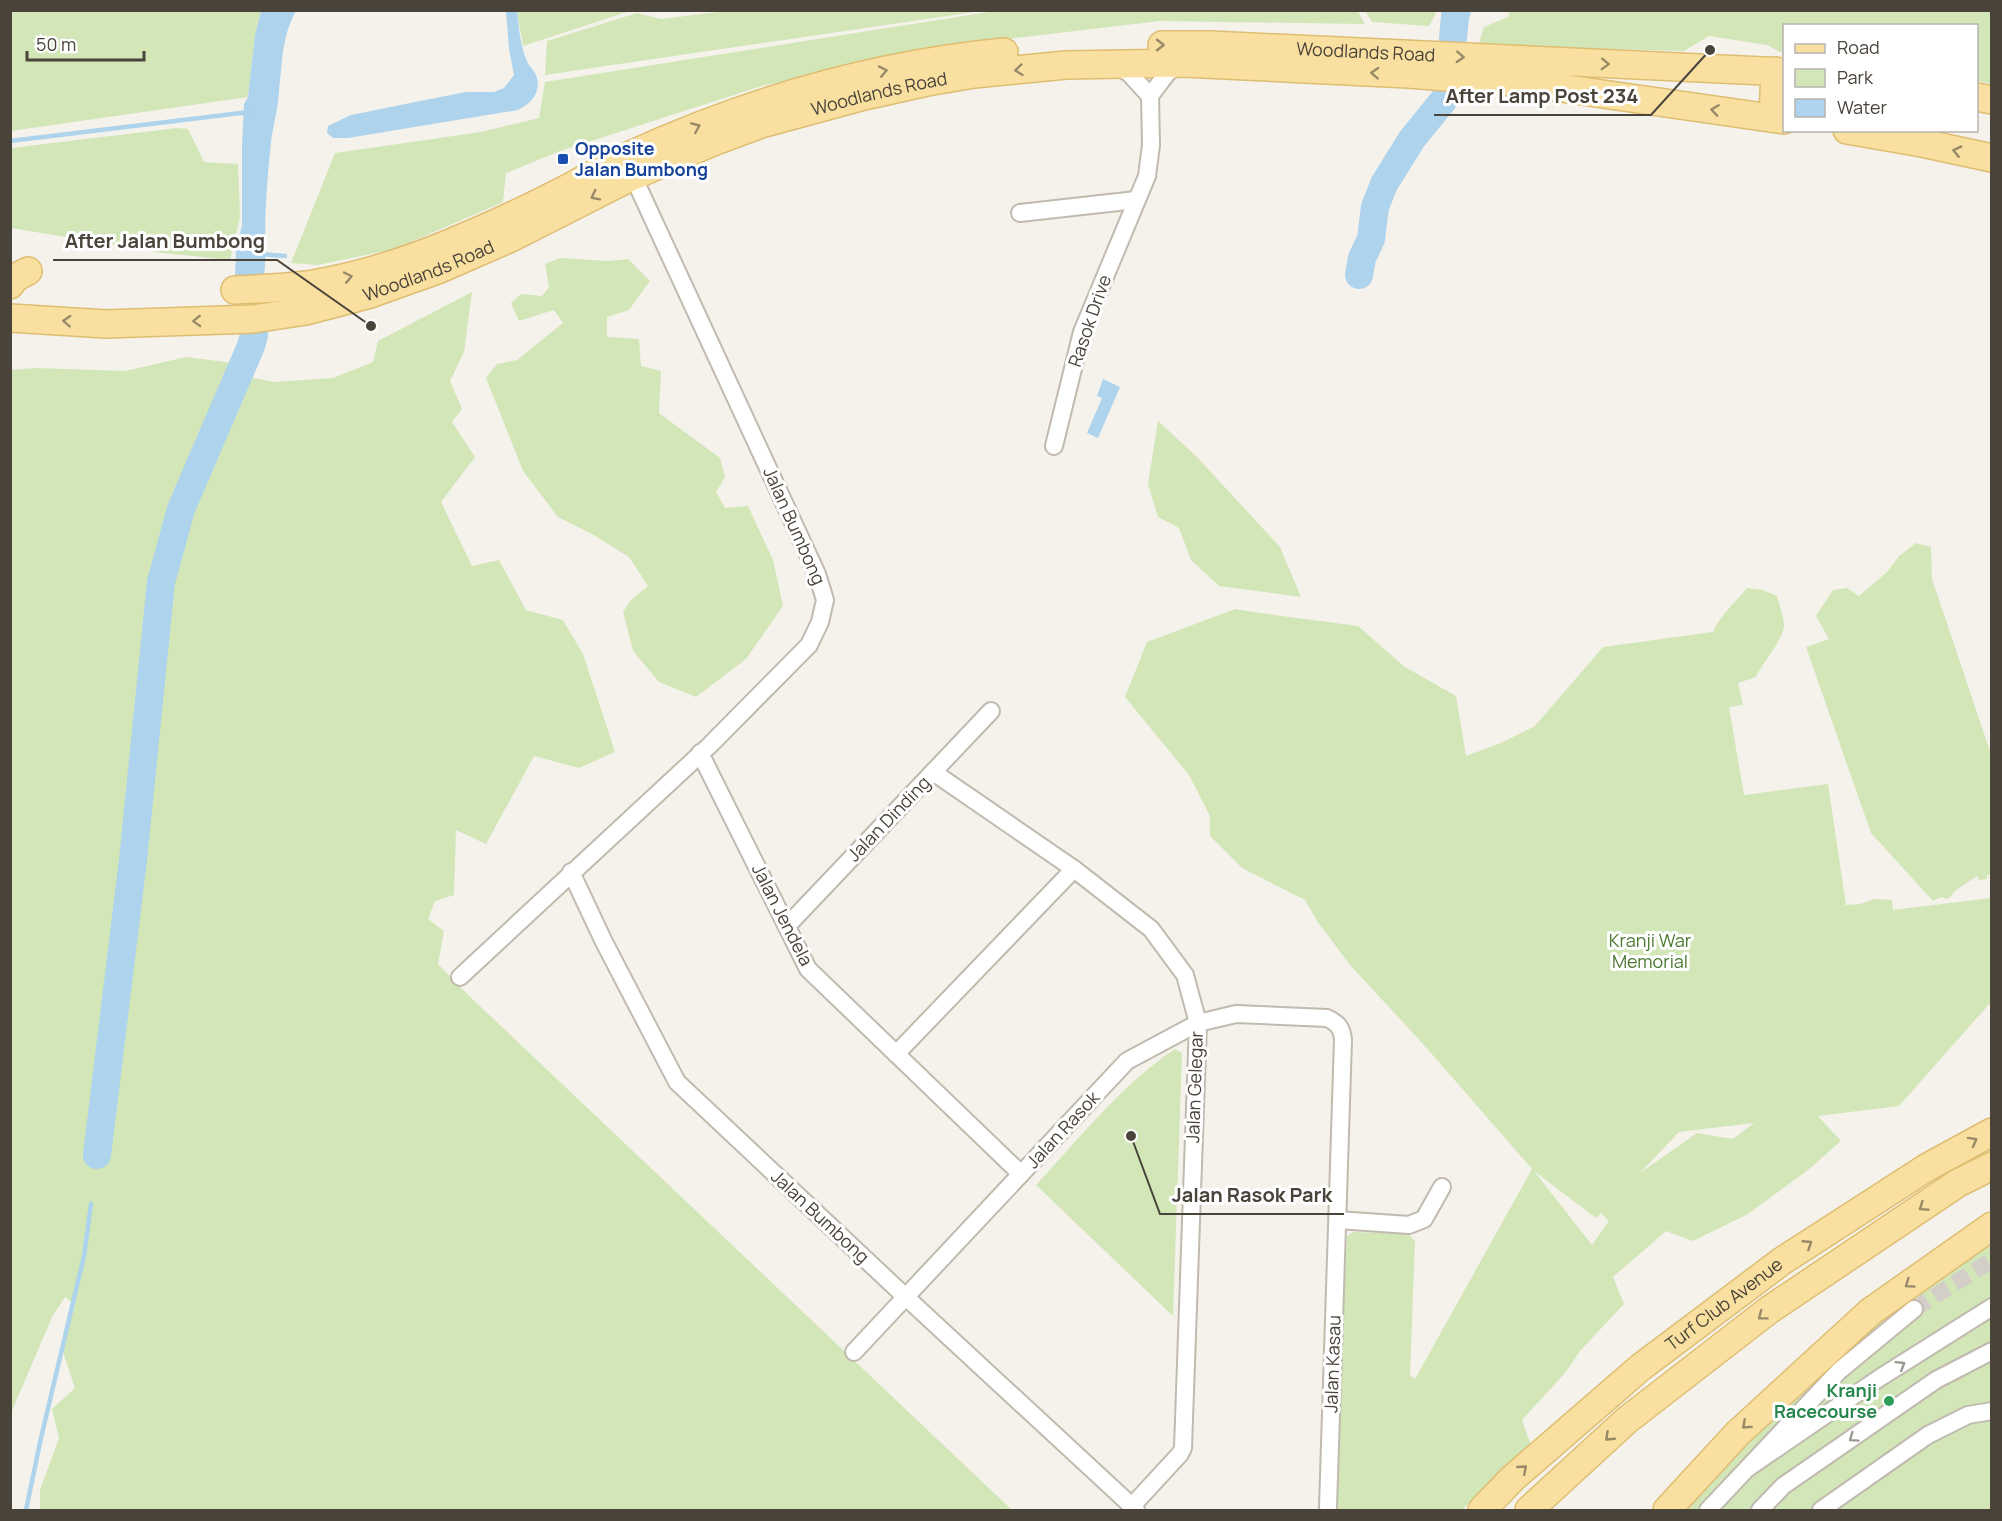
<svg xmlns="http://www.w3.org/2000/svg" width="2002" height="1521" viewBox="0 0 2002 1521" font-family="Manrope,sans-serif">
	<style>
		.green { fill: #d2e6b8; fill-rule: evenodd }
		.water { fill: #add3ed }
		.lines { fill: none; stroke-linecap: round; stroke-linejoin: round }
		.stream { stroke: #add3ed; stroke-width: 4.5 }
		.river { stroke: #add3ed; stroke-width: 28 }
		.minor-tunnel { stroke: #d3cfc8; stroke-width: 16; stroke-dasharray: 16 8; stroke-linecap: butt }
		.minor-casing { stroke: #c0baaf; stroke-width: 20 }
		.primary-casing { stroke: #debd71; stroke-width: 30 }
		.minor { stroke: #fff; stroke-width: 16 }
		.primary { stroke: #f9e0a1; stroke-width: 27 }
		.oneway { stroke: #988a68 }
		.oneway2 { stroke: #9b9893 }
		.transit-dot { fill: #1a4fb4; stroke: #fff; stroke-width: 2 }
		.leisure-dot { fill: #2e9e5b; stroke: #fff; stroke-width: 2 }
		.labels { text-anchor: middle; stroke-width: 6; stroke-linejoin: round; paint-order: stroke }
		.street-label { font-size: 18px; fill: #49433a; stroke: #fff }
		.transit-label { font-size: 18px; font-weight: bold; fill: #164399; stroke: #fff; text-anchor: start }
		.park-label { font-size: 18px; fill: #4b792f; stroke: #fff }
		.leisure-label { font-size: 18px; font-weight: bold; fill: #27864d; stroke: #fff; text-anchor: end }
		.leader { fill: none; stroke: #49433a; stroke-width: 2 }
		.callout-dot { fill: #49433a; stroke: #fff; stroke-width: 2 }
		.callout-label { font-size: 20px; text-anchor: middle; font-weight: bold; fill: #49433a; stroke: #fff; stroke-width: 6; stroke-linejoin: round; paint-order: stroke }
	</style>
	<rect width="100%" height="100%" fill="#f5f2ec"/>
	<g class="green">
		<polygon points="27,10 261,11 255,35 248,97 11,131 10,13"/>
		<polygon points="734,10 981,10 981,11 545,75 547,41 637,13 661,19"/>
		<polygon points="1357,10 1365,24 1160,21 931,48 762,86 560,151 506,173 503,202 395,249 318,265 291,263 335,153 481,132 539,118 545,82 995,11"/>
		<polygon points="517,11 630,11 523,46"/>
		<polygon points="1365,11 1437,11 1429,26 1372,22"/>
		<polygon points="1510,11 1991,11 1991,84 1977,81 1976,26 1784,26 1784,54 1767,45 1709,36 1684,51 1478,46 1484,27 1508,17"/>
		<polygon points="177,128 188,129 204,162 238,164 240,217 230,260 164,253 11,228 11,148"/>
		<polygon points="560,258 608,261 628,259 650,281 629,310 607,317 607,337 639,339 641,366 661,371 659,413 720,458 725,477 716,492 725,508 748,506 773,560 783,606 746,659 696,697 659,682 633,651 623,612 631,600 648,586 629,557 592,534 558,517 523,471 486,378 497,364 517,360 563,323 554,310 519,321 511,303 521,294 542,296 549,287 545,264"/>
		<polygon points="472,292 464,352 450,381 462,409 452,422 475,457 441,502 472,566 499,560 526,610 563,620 583,654 615,752 579,768 534,756 486,844 456,830 454,895 435,901 428,919 444,931 438,964 464,991 1012,1510 40,1510 40,1490 59,1438 52,1409 75,1388 62,1349 75,1305 65,1297 53,1315 11,1413 11,370 36,368 125,371 186,357 233,363 254,378 274,382 333,378 373,362 378,341"/>
		<polygon points="1158,421 1197,457 1280,547 1301,597 1219,586 1191,560 1179,528 1158,517 1148,484"/>
		<polygon points="1916,543 1931,547 1932,579 1991,754 1991,874 1987,875 1987,879 1979,880 1977,876 1956,890 1948,899 1941,897 1933,901 1871,833 1806,647 1829,639 1816,616 1833,590 1847,588 1859,596 1887,572 1899,556"/>
		<path d="M 1747,588 L 1763,590 L 1777,596 C 1779,605 1784,616 1784,625 C 1784,639 1762,663 1756,677 L 1738,683 L 1743,705 L 1729,707 L 1744,795 L 1828,784 L 1846,905 L 1860,904 L 1875,899 L 1892,900 L 1893,910 L 1991,898 L 1991,1002 L 1899,1106 L 1818,1116 L 1841,1141 L 1808,1170 L 1748,1214 L 1693,1241 L 1666,1231 L 1613,1277 L 1624,1304 L 1580,1351 L 1565,1373 L 1522,1420 L 1530,1443 L 1462,1510 L 1333,1510 L 1347,1236 L 1353,1232 L 1408,1234 L 1415,1241 L 1410,1375 L 1415,1379 L 1532,1169 L 1424,1045 L 1350,965 L 1317,921 L 1305,900 L 1242,868 L 1210,836 L 1210,816 L 1189,775 L 1125,697 L 1147,642 L 1235,609 L 1267,614 L 1358,626 L 1405,667 L 1456,696 L 1466,756 L 1501,743 L 1535,726 L 1603,647 L 1713,632 C 1720,615 1736,602 1747,588 ZM 1754,1123 L 1733,1139 L 1697,1133 L 1640,1173 L 1679,1132 ZM 1534,1171 L 1596,1218 L 1601,1213 L 1609,1221 L 1592,1245 Z"/>
		<path d="M 1175,1049 L 1182,1053 L 1173,1316 L 1036,1185 C 1079,1139 1122,1084 1175,1049 Z"/>
		<polygon points="1991,1234 1991,1510 1679,1510 1827,1360"/>
	</g>
	<g class="water">
		<path d="M 261,11 L 296,11 C 282,35 282,64 279,92 C 278,109 273,126 271,142 C 269,162 267,183 266,203 C 264,228 267,252 264,277 L 235,276 L 236,250 L 242,225 L 242,145 L 244,104 L 248,97 L 255,35 Z"/>
		<path d="M 506,11 L 517,11 C 519,27 520,46 527,61 C 528,65 533,69 535,73 C 543,89 533,103 518,110 L 348,138 L 333,138 L 327,133 L 328,126 L 351,115 L 430,99 L 466,92 L 494,92 L 504,88 L 514,75 L 509,49 Z"/>
		<polygon points="1103,379 1120,387 1098,438 1087,433 1102,398 1097,396"/>
	</g>
	<g class="lines">
		<g class="stream">
			<polyline points="10,141 249,112"/>
			<polyline points="260,254 285,256"/>
			<polyline points="26,1510 41,1438 84,1256 91,1204"/>
		</g>
		<g class="river">
			<polyline points="1453,38 1455,16 1457,10"/>
			<polyline points="1359,275 1362,258 1371,239 1375,207 1384,184 1412,139 1451,91"/>
			<polyline points="97,1155 133,860 161,582 181,509 251,346 254,335"/>
		</g>
		<polyline class="minor-tunnel" points="1914,1309 1992,1260"/>
		<defs>
			<g id="minor">
				<polyline points="1115,65 1129,73 1150,96"/>
				<polyline points="1150,96 1168,72 1182,64"/>
				<polyline points="1020,213 1136,200"/>
				<polyline points="1054,446 1082,332 1147,176 1151,145 1150,96"/>
				<polyline points="700,753 808,969 1021,1174"/>
				<polyline points="933,772 1074,869 1151,929 1185,975 1198,1023 1183,1448 1180,1454 1132,1506"/>
				<polyline points="571,872 604,942 677,1082 895,1287 1136,1510"/>
				<polyline points="787,926 991,711"/>
				<polyline points="460,977 710,745 809,645 820,622 825,600 817,574 633,176"/>
				<polyline points="896,1054 1074,869"/>
				<polyline points="1338,1220 1409,1225 1424,1219 1442,1187"/>
				<path d="M 854,1352 L 1127,1061 L 1198,1023 L 1236,1014 L 1327,1018 C 1338,1023 1342,1028 1343,1040 L 1328,1507"/>
				<polyline points="1748,1468 1881,1377 1992,1307"/>
				<polyline points="1708,1510 1839,1371 1914,1309"/>
				<polyline points="1760,1510 1783,1486 1936,1380 1992,1351"/>
				<polyline points="1821,1510 1928,1435 1968,1415 1992,1411"/>
			</g>
			<g id="primary">
				<path id="s1" d="M 1162,45 L 1210,45 L 1784,72"/>
				<polyline points="1976,97 1992,100"/>
				<polyline points="1773,118 1775,71"/>
				<polyline points="1847,130 1922,143 1992,158"/>
				<polyline points="10,285 15,278 28,271"/>
				<path d="M 235,290 C 259,289 283,288 307,285 C 363,276 420,257 471,234 C 505,220 537,204 570,187 C 588,177 607,166 626,157 C 745,102 872,65 1004,52"/>
				<path id="s2" d="M 10,318 L 106,324 L 253,319 L 306,311 L 367,295 L 440,269 L 511,238 L 633,176 L 713,142 L 761,124 L 864,96 L 927,82 L 974,74 L 1066,65 L 1183,63 L 1408,74 L 1526,83 L 1784,120"/>
				<path id="s3" d="M 1482,1510 L 1513,1478 L 1641,1367 L 1782,1261 L 1926,1168 L 1992,1132"/>
				<polyline points="1529,1510 1627,1420 1769,1310 1958,1183 1992,1166"/>
				<polyline points="1667,1510 1738,1433 1870,1312 1992,1226"/>
			</g>
		</defs>
		<use href="#minor" class="minor-casing"/>
		<use href="#primary" class="primary-casing"/>
		<use href="#minor" class="minor"/>
		<use href="#primary" class="primary"/>
	</g>
	<defs><path id="oneway-chevron" d="M-2-3.5L2.5 0L-2 3.5" fill="none" stroke-width="1.6" stroke-linecap="round" stroke-linejoin="round" transform="scale(1.5)"/></defs>
	<g class="oneway">
		<use href="#oneway-chevron" transform="translate(1160 45)"/>
		<use href="#oneway-chevron" transform="translate(1460 57) rotate(3)"/>
		<use href="#oneway-chevron" transform="translate(1605 64) rotate(2)"/>
		<use href="#oneway-chevron" transform="translate(1019 70) rotate(174)"/>
		<use href="#oneway-chevron" transform="translate(883 71) rotate(-12)"/>
		<use href="#oneway-chevron" transform="translate(1375 73) rotate(-177)"/>
		<use href="#oneway-chevron" transform="translate(1715 110) rotate(-172)"/>
		<use href="#oneway-chevron" transform="translate(696 127) rotate(-23)"/>
		<use href="#oneway-chevron" transform="translate(1957 151) rotate(-167)"/>
		<use href="#oneway-chevron" transform="translate(595 196) rotate(153)"/>
		<use href="#oneway-chevron" transform="translate(348 277) rotate(-12)"/>
		<use href="#oneway-chevron" transform="translate(67 321) rotate(-177)"/>
		<use href="#oneway-chevron" transform="translate(197 321) rotate(178)"/>
		<use href="#oneway-chevron" transform="translate(1973 1141) rotate(-29)"/>
		<use href="#oneway-chevron" transform="translate(1923 1207) rotate(146)"/>
		<use href="#oneway-chevron" transform="translate(1808 1244) rotate(-33)"/>
		<use href="#oneway-chevron" transform="translate(1909 1284) rotate(145)"/>
		<use href="#oneway-chevron" transform="translate(1762 1316) rotate(143)"/>
		<use href="#oneway-chevron" transform="translate(1746 1425) rotate(138)"/>
		<use href="#oneway-chevron" transform="translate(1609 1437) rotate(137)"/>
		<use href="#oneway-chevron" transform="translate(1523 1469) rotate(-41)"/>
	</g>
	<g class="oneway2">
		<use href="#oneway-chevron" transform="translate(1901 1365) rotate(-32)"/>
		<use href="#oneway-chevron" transform="translate(1853 1438) rotate(145)"/>
	</g>
	<rect class="transit-dot" x="557" y="153" width="12" height="12" rx="3"/>
	<circle class="leisure-dot" cx="1889" cy="1401" r="6"/>
	<g class="labels">
		<g class="street-label">
			<text dy="6" stroke="none"><textPath href="#s1" startOffset="204">Woodlands Road</textPath></text>
			<text dy="6" stroke="none"><textPath href="#s2" startOffset="912">Woodlands Road</textPath></text>
			<text dy="6" stroke="none"><textPath href="#s2" startOffset="426">Woodlands Road</textPath></text>
			<text transform="translate(1090 321) rotate(-71)" y="6">Rasok Drive</text>
			<text transform="translate(794 526) rotate(66)" y="6">Jalan Bumbong</text>
			<text transform="translate(889 819) rotate(-46)" y="6">Jalan Dinding</text>
			<text transform="translate(782 915) rotate(63)" y="6">Jalan Jendela</text>
			<text transform="translate(1195 1087) rotate(-88)" y="6">Jalan Gelegar</text>
			<text transform="translate(1063 1130) rotate(-47)" y="6">Jalan Rasok</text>
			<text transform="translate(820 1217) rotate(43)" y="6">Jalan Bumbong</text>
			<text dy="6" stroke="none"><textPath href="#s3" startOffset="318">Turf Club Avenue</textPath></text>
			<text transform="translate(1333 1364) rotate(-88)" y="6">Jalan Kasau</text>
		</g>
		<g class="transit-label">
			<text x="575" y="155">Opposite<tspan x="575" dy="21">Jalan Bumbong</tspan></text>
		</g>
		<g class="park-label">
			<text x="1650" y="947">Kranji War<tspan x="1650" dy="21">Memorial</tspan></text>
		</g>
		<g class="leisure-label">
			<text x="1877" y="1397">Kranji<tspan x="1877" dy="21">Racecourse</tspan></text>
		</g>
	</g>
	<path class="leader" d="M1710 50L1651 115H1434M371 326L277 260H53M1131 1136L1160 1214H1344"/>
	<g class="callout-dot">
		<circle cx="1710" cy="50" r="6"/>
		<circle cx="371" cy="326" r="6"/>
		<circle cx="1131" cy="1136" r="6"/>
	</g>
	<g class="callout-label">
		<text x="1542" y="103">After Lamp Post 234</text>
		<text x="165" y="248">After Jalan Bumbong</text>
		<text x="1252" y="1202">Jalan Rasok Park</text>
	</g>
	<rect width="2002" height="1521" fill="none" stroke="#49433a" stroke-width="24"/>
	<rect x="1783" y="24" width="195" height="108" fill="#ffffff" stroke="#b6b4b0" stroke-width="1.5"/>
	<rect x="1795" y="44" width="30" height="9" fill="#f9e0a1" stroke="#b6b4b0" stroke-width="1.5"/>
	<text x="1837" y="54" font-size="18" fill="#49433a">Road</text>
	<rect x="1795" y="69" width="30" height="18" fill="#d2e6b8" stroke="#b6b4b0" stroke-width="1.5"/>
	<text x="1837" y="84" font-size="18" fill="#49433a">Park</text>
	<rect x="1795" y="99" width="30" height="18" fill="#add3ed" stroke="#b6b4b0" stroke-width="1.5"/>
	<text x="1837" y="114" font-size="18" fill="#49433a">Water</text>
	<path d="M27 51v9h117v-9" fill="none" stroke="#49433a" stroke-width="3"/>
	<text x="36" y="51" font-size="18" fill="#49433a" stroke="#ffffff" stroke-width="4.5" paint-order="stroke">50 m</text>
</svg>
